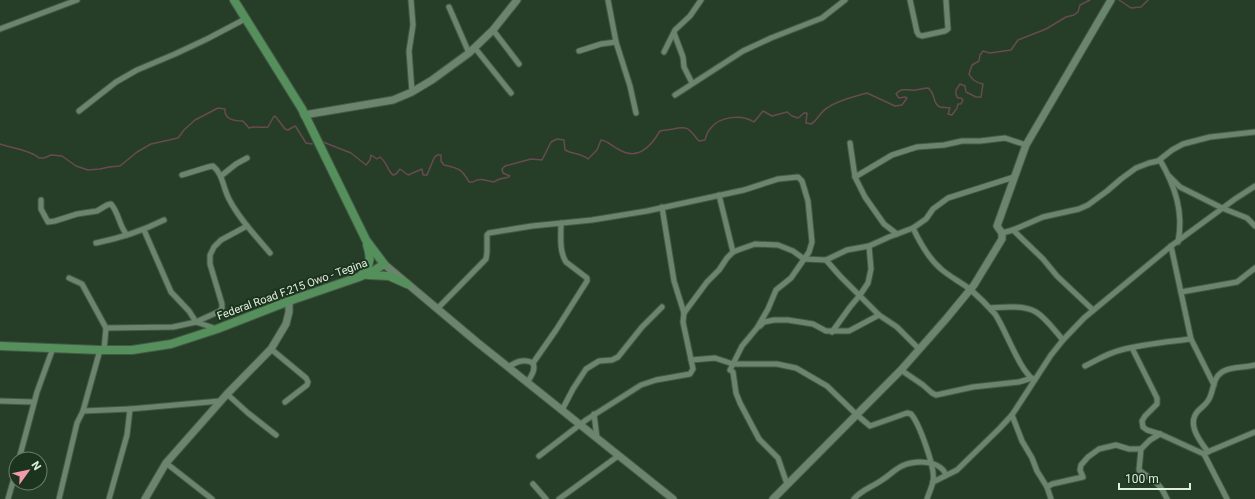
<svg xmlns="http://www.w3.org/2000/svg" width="1255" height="499" viewBox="0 0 1255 499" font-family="Roboto,sans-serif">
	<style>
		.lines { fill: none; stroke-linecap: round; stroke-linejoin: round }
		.stream { stroke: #694a51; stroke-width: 1.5 }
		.street-casing { stroke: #445946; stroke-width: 7 }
		.secondary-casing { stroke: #445946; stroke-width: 9 }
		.primary-casing { stroke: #445946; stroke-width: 10 }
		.street { stroke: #6b856c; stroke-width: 5 }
		.secondary { stroke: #6b856c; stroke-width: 7 }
		.primary { stroke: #558f5b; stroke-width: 8 }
		.labels { text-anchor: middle; stroke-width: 4; stroke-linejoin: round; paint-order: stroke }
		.street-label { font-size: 11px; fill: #e1efe1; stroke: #1c331e }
	</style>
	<rect width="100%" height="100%" fill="#263e28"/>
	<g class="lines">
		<g class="stream">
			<polyline points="1119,0 1131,8 1141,7 1148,0"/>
			<path d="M 323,142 L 351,153 L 366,165 L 370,160 L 371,155 L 377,159 L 380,157 C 387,162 387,170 393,175 L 396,174 L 400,169 L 408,175 L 422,169 L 423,175 L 427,175 L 434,158 L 437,155 L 441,155 L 441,161 L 444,165 C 458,168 462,169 469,182 L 473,182 C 479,177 486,181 494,182 C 501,176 505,180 510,176 L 503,173 L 502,169 L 505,166 L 531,159 L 542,160 L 551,142 L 557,139 L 564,140 L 565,150 C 574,155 579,152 588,159 L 597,150 L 601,140 C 608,141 612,146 618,149 C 637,161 650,148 660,131 C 664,130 668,130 673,129 C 690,125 689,130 699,141 L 705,140 C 706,137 707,132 710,129 C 719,116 742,114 754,122 L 763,111 L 772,116 L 787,112 L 792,116 L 798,118 L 804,113 L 807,113 L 806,123 L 811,124 C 818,120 820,112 827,108 C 838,100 854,97 867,93 L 895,106 L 902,105 L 907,98 L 905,97 L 899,98 L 896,94 C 901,88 905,90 911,90 C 916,91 922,88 928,88 C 936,93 932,104 940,107 C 943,108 947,107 950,108 L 948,114 L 952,115 L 957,108 L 958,104 L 961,104 L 963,100 L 961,98 L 958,98 L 956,95 L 956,90 L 960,84 L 965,86 L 966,92 L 976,97 L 981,97 L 983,84 C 976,83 972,80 969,74 L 972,65 L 979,61 L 980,55 L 983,51 L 990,53 L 1011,50 L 1018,40 L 1046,29 L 1066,17 L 1074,15 L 1078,12 L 1080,5 L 1090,0"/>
			<path d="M 0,144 C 11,148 31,150 39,158 L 44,158 L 51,155 L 62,156 L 76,166 L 88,170 L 100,169 L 109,167 L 120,166 L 137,152 L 151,144 L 178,138 L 184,130 L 195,120 L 218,108 L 225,109 C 224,120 235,121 243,121 L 249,128 C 255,126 261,128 268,127 L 274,116 L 276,117 L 285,129 L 288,130 L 295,126 L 296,127 L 306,143 L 312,144"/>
		</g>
		<defs>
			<g id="street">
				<polyline points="411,0 413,25 409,51 412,92"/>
				<polyline points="608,0 616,42 630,86 636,113"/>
				<polyline points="910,0 917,32 919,35 922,36 945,31 948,29 946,0"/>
				<polyline points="449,7 469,53"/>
				<polyline points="0,29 77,0"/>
				<polyline points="493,30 519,64"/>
				<polyline points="674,33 683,57 684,67 692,83"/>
				<polyline points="475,48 511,93"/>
				<polyline points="579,51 601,44 616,42"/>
				<polyline points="664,52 675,30 690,16 701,0"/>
				<polyline points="675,95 743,51 771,38 822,18 845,0"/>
				<polyline points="79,111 116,82 137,70 175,54 207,39 245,19"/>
				<polyline points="850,143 855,177 865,197 884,224 897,234"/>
				<path d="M 1160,160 C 1175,186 1184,212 1178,242"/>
				<path d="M 182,175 L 208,167 L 213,166 C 223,174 223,188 229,199 C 239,219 256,236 270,253"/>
				<polyline points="221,176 236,164 247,158"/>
				<polyline points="1169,176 1180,187 1222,208 1247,218 1255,226"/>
				<polyline points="855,177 892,155 917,147 944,145 962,141 980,141 1005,138 1026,145"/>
				<polyline points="719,195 733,252"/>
				<path d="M 41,200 L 41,209 L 48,222 L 55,221 L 77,214 L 97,211 L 107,205 L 111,204 C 119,213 119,226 127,235"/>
				<path d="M 913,228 C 920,243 928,258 941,269 C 950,277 961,282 971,290 C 979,297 988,306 995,314 C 1006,330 1019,370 1034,380"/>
				<polyline points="144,230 171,292 189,311 196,322 217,329"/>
				<polyline points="1013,230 1043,259 1057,276 1093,310"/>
				<polyline points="1002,233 1013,230 1043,217 1079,209 1088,205 1107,191 1121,179 1136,168 1149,163 1158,161 1172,150 1183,144 1210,137 1255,132"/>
				<path d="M 96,243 C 121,238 142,231 164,220"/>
				<polyline points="1171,246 1191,339 1214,385"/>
				<polyline points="826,260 840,276 879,315 897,327 919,349"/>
				<polyline points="69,278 82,284 106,328"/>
				<polyline points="1181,292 1237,282 1255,268"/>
				<path d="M 990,308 C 1004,307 1024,305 1036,312 C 1046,318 1055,331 1063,340"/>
				<polyline points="437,309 486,259 487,252 487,235 489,233 532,226 592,220 647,211 744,190 778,179 798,177 802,181 808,201 812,242 809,252 791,278 776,290 768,309 757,328 742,346 730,370 733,372 736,393 740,403 759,439 778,458 787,484"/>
				<polyline points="684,313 707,282 719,270 727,258 733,252 738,250 755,244 778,245 793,251 804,259 826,260 847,250 869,246 889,237 913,228 926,219 933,209 948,198 1014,177"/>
				<polyline points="760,326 764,322 774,320 788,320 813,324 826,331 849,331 879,315"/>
				<polyline points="832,332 850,307 860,295 868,283 871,269 869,246"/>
				<polyline points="1132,348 1157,398 1157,404 1145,416 1142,421 1143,427 1147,430 1160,434 1204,454 1227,499"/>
				<polyline points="271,349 306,378 308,382 307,385 285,402"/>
				<polyline points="104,350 106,328 173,327 196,322 220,311 222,308 222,304 210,264 210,255 214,247 221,240 247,226"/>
				<path d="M 691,360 L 715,358 L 733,364 L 777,364 L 796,368 L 827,386 L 857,415 L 870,426 L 907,413 L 911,414 C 919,423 936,469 933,481 C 932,487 929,493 927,499"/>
				<path d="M 533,363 L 556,330 L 587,281 L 587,278 L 566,262 C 559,251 561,236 561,223"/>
				<path d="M 1085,366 C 1097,360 1108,353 1121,350 C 1144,344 1168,342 1191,339"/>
				<path d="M 508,367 C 516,362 524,358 533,363"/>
				<polyline points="901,370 923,385 932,393 936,395 973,387 1019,382 1032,378"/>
				<path d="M 527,383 C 531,376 536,370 533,363"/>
				<polyline points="227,394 248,413 276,435"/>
				<polyline points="0,401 34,402"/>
				<polyline points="130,409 220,401"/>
				<polyline points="562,410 573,389 586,369 599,361 612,360 618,357 642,327 662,307"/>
				<polyline points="83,411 130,409 127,435 109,499"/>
				<polyline points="594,414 597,438"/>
				<polyline points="1012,415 1022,441 1032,458 1037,471 1047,487 1051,499"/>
				<path d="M 1160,434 L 1150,440 L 1141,449 L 1139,470 C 1154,482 1159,481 1167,499"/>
				<path d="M 1208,452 C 1200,441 1186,424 1198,411 C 1203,406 1208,403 1210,397 C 1214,388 1213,378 1222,372 C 1231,366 1245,368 1255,365"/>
				<polyline points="1205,453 1255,432"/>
				<polyline points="539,456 586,420 641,385 656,380 690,374 693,369 683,322 684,313 674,281 662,207"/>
				<polyline points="19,459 37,392 53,348"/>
				<polyline points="166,463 212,499"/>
				<polyline points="933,482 957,470 999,429 1012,415 1051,355 1063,340 1084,318 1171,246 1235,199 1255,186"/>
				<polyline points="533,484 546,499"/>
				<polyline points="1047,487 1052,484 1083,477 1080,470 1081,465 1088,457 1099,449 1116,445 1129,449 1141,449"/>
				<polyline points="8,499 16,471"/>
				<polyline points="59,499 77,423 83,411 100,350"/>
				<polyline points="559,499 618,456"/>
				<path d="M 854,499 C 861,490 872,487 882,480 C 889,476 895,469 902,466 C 913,461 932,460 941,468 C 944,470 945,473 946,475"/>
			</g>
			<g id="secondary">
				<polyline points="304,115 393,100 412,92 432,80 469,53 493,30 517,0"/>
				<polyline points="384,264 478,343 673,499"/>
				<polyline points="145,499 166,463 227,394 271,349 286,324 289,312 289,301"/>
				<polyline points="773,499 901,370 946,319 974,285 1002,239 1002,233 997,226 1026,145 1111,0"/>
			</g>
			<g id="primary">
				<path d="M 362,274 C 371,265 371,257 367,245"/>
				<polyline points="368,275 389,276 407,284"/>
				<polyline points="0,346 100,350 132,350 171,344 217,329 289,301 359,277 375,270 384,264 366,240 302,109 234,0"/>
			</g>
		</defs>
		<use href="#street" class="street-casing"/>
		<use href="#secondary" class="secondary-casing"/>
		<use href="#primary" class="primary-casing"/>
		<use href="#street" class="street"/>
		<use href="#secondary" class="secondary"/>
		<use href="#primary" class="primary"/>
	</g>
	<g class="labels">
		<g class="street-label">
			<text transform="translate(292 289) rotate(-20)" y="4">Federal Road F.215 Owo - Tegina</text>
		</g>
	</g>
	<g transform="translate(28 471) rotate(57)"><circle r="19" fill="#1c331e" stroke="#6b7e6c"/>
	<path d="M0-3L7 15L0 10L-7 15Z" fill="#f39aab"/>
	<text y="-6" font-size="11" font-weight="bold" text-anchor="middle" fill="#e1efe1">N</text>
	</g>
	<path d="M1119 483v6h71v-6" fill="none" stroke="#e1efe1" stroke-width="2"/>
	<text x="1125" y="483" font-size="12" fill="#e1efe1" stroke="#1c331e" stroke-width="3" paint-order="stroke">100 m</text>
</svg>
